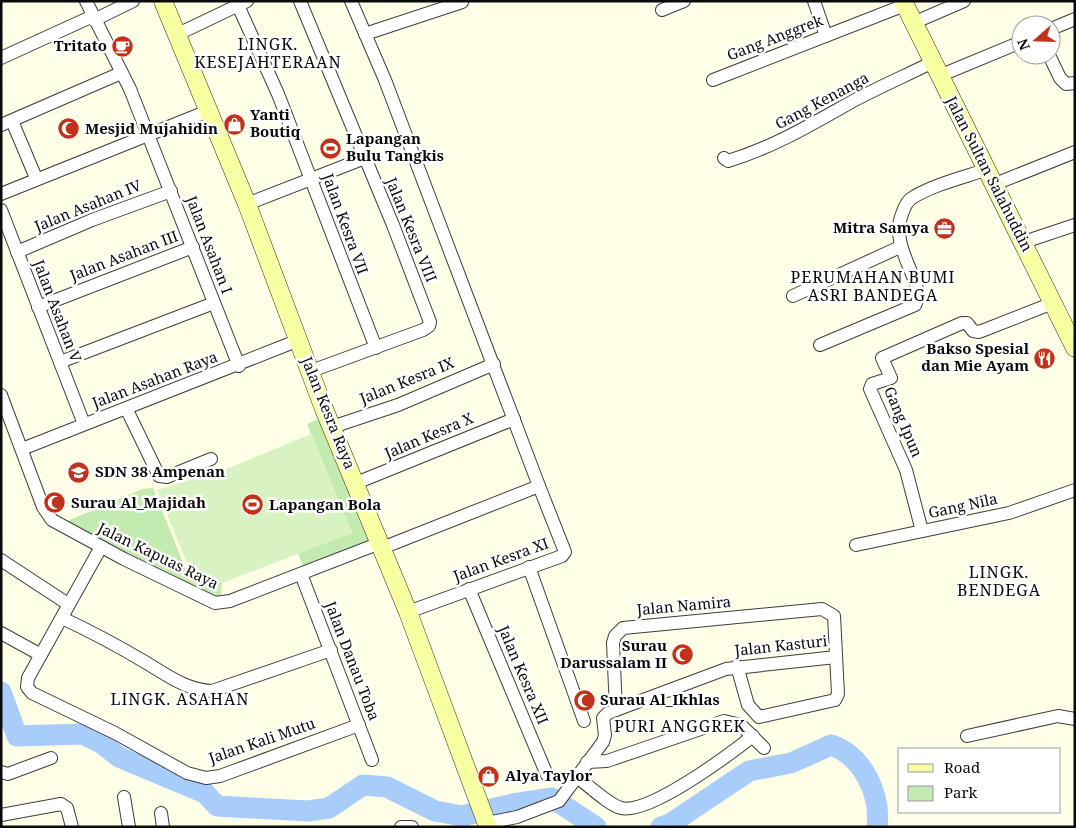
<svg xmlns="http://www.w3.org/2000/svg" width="1076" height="828" viewBox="0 0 1076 828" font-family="'Noto Serif',serif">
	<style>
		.green { fill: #c4ebaf }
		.pitch { fill: #d9f2c2 }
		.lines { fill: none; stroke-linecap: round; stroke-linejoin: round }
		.river { stroke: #a8cdfa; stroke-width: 21 }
		.street-casing { stroke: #3d3d3d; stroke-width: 14 }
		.secondary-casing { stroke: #2c2c2c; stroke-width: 19 }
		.street { stroke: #fff; stroke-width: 12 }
		.secondary { stroke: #f8ffa3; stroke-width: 18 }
		.labels { text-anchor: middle; stroke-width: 5; stroke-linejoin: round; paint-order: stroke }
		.street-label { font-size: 15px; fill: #0a0a0a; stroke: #fff }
		.poi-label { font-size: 15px; font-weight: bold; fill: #0a0a0a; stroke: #fff; text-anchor: start }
		.neighbourhood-label { font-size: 16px; letter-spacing: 1px; fill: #0a0a0a; stroke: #fff }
	</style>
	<rect width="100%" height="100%" fill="#ffffe8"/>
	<g class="green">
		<polygon points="321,418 375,545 305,572 298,553 352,533 307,424"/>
		<polygon points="153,488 186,570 222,583 220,603 63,523 142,489"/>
	</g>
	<polygon class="pitch" points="311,434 352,533 222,583 189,568 157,490 231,467"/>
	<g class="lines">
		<g class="river">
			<polyline points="1,692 17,736 83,734 101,743 119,757 205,793 217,806 308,811 329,808 363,785 387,787 435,811 462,816 513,804 552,798 596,827"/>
			<path d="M 661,827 L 670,824 L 749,771 L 791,763 L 831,745 C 863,756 881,794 877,827"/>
		</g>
		<defs>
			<g id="street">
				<polyline points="86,1 130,89 239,366"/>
				<polyline points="236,1 278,94 376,348"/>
				<polyline points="300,1 393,225 430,322 429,326 423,330 311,371"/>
				<polyline points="351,1 385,80 539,486 382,548"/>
				<polyline points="814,1 826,36"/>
				<polyline points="662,10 684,1"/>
				<polyline points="94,20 133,1"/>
				<polyline points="913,23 964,1"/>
				<polyline points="1051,29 1075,19"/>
				<polyline points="178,34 247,1"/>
				<polyline points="365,34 462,2"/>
				<polyline points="1049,55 1060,78 1066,84 1075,83"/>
				<polyline points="1,58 93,16"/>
				<polyline points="939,76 1021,42"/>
				<polyline points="713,80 905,5"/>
				<polyline points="12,121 36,178"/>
				<polyline points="1,125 121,73"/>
				<path d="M 724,158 L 728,161 C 774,147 812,124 853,101 C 879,87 907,75 933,62"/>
				<polyline points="995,184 1075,152"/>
				<polyline points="1,194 208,111"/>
				<polyline points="247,204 365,158"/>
				<polyline points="1,210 84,424"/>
				<polyline points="1024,242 1075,225"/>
				<polyline points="17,252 92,220 171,191"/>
				<polyline points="793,296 900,247"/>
				<polyline points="38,307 193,247"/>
				<path d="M 820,345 L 915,305 C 928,284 888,249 902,214 C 904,208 907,201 912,198 C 932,185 965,177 988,169"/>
				<polyline points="60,362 214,303"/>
				<polyline points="1,395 43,507 52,520 124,559 215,603 230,601 380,543"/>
				<polyline points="127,410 159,476 167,477 211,459"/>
				<polyline points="332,427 398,405 494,364"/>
				<polyline points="22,449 299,340"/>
				<polyline points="356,483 514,419"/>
				<polyline points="922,531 906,470 870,389 872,384 891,378 882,358 962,323 967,323 973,331 979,332 1053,303"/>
				<polyline points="856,545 1009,513 1075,490"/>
				<polyline points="101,547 28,678 27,687 32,693 115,733 187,773 206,778 220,776 359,725"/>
				<polyline points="1,560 68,604"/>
				<polyline points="529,567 584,721"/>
				<polyline points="301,574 372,760"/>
				<polyline points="469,589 547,775"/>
				<polyline points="408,612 562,556 565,552 539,486"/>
				<path d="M 62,618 C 90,631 118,646 145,662 C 167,675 186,690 212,691 L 331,650"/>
				<polyline points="1,633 41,655"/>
				<polyline points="616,710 613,643 615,636 623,628 822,609 834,616 838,694 835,700 759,717 748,705 737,666"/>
				<polyline points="967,736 1058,716 1075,719"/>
				<polyline points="587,762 607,761 724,721 741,725 764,748"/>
				<polyline points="1,772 8,774 51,758"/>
				<path d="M 577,777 C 588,785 609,805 621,808 C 649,815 730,754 753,736"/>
				<polyline points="124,797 129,827"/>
				<polyline points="161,813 163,827"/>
				<polyline points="1,815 61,804 67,808 72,827"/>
				<polyline points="487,823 517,817 559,801 603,742 605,735 603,718 608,713 726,669 836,657"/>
				<polyline points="401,827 412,827"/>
			</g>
			<g id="secondary">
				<polyline points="163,1 247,204 324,409 408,612 488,827"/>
				<polyline points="903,1 1075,348"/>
			</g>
		</defs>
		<use href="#street" class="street-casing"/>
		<use href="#secondary" class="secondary-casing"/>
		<use href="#street" class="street"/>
		<use href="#secondary" class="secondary"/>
	</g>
	<defs>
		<symbol id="cafe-disc" viewBox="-11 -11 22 22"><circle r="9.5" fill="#c3311a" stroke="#fff"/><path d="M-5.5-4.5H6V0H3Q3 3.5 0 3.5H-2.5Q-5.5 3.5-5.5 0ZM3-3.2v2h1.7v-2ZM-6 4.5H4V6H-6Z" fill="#fff"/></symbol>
		<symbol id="shop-disc" viewBox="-11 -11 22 22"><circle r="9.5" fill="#c3311a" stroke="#fff"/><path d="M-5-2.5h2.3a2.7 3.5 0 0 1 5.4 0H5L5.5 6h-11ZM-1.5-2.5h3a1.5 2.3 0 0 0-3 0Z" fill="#fff"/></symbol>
		<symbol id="mosque-disc" viewBox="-11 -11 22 22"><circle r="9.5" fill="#c3311a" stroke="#fff"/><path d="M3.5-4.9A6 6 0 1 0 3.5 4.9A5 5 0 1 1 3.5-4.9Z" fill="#fff"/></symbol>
		<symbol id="stadium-disc" viewBox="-11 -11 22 22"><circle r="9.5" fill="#c3311a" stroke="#fff"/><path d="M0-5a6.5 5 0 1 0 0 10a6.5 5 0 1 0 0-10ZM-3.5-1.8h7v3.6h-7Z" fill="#fff"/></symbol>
		<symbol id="office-disc" viewBox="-11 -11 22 22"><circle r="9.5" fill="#c3311a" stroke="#fff"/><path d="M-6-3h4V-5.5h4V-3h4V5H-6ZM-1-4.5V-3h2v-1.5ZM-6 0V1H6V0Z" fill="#fff"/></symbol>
		<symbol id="restaurant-disc" viewBox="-11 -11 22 22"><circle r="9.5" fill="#c3311a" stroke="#fff"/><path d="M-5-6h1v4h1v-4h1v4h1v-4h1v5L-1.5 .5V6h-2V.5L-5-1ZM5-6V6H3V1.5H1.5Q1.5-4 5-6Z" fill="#fff"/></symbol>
		<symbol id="school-disc" viewBox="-11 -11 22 22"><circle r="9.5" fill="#c3311a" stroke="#fff"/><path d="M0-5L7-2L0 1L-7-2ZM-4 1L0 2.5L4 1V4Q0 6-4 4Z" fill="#fff"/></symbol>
	</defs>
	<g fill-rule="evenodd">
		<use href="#cafe-disc" x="110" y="34" width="25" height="25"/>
		<use href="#shop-disc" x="222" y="112" width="25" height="25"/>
		<use href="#mosque-disc" x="56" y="116" width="25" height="25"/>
		<use href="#stadium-disc" x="318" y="136" width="25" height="25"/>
		<use href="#office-disc" x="932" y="216" width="25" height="25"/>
		<use href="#restaurant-disc" x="1032" y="346" width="25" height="25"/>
		<use href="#school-disc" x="66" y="460" width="25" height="25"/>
		<use href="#mosque-disc" x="42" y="490" width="25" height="25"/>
		<use href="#stadium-disc" x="240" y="492" width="25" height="25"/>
		<use href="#mosque-disc" x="670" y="642" width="25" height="25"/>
		<use href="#mosque-disc" x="572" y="688" width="25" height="25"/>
		<use href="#shop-disc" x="476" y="764" width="25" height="25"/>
	</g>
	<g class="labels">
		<g class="street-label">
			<text transform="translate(775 38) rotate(-21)" y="5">Gang Anggrek</text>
			<text transform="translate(822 101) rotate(-28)" y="5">Gang Kenanga</text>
			<text transform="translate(989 174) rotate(63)" y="5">Jalan Sultan Salahuddin</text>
			<text transform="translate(88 206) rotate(-22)" y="5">Jalan Asahan IV</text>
			<text transform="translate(345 224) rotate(70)" y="5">Jalan Kesra VII</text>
			<text transform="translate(411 230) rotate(68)" y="5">Jalan Kesra VIII</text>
			<text transform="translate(209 245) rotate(69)" y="5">Jalan Asahan I</text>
			<text transform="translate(124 256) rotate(-21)" y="5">Jalan Asahan III</text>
			<text transform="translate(57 311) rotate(69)" y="5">Jalan Asahan V</text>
			<text transform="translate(155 380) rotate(-21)" y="5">Jalan Asahan Raya</text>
			<text transform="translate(407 381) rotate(-22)" y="5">Jalan Kesra IX</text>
			<text transform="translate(328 413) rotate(68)" y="5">Jalan Kesra Raya</text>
			<text transform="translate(903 422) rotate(67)" y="5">Gang Ipun</text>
			<text transform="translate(429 436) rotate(-23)" y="5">Jalan Kesra X</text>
			<text transform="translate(963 506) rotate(-12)" y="5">Gang Nila</text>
			<text transform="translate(158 556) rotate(26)" y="5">Jalan Kapuas Raya</text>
			<text transform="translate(501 560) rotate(-20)" y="5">Jalan Kesra XI</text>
			<text transform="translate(684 606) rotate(-5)" y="5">Jalan Namira</text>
			<text transform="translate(781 646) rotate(-6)" y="5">Jalan Kasturi</text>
			<text transform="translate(352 661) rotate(69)" y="5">Jalan Danau Toba</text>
			<text transform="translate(523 675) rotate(67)" y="5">Jalan Kesra XII</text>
			<text transform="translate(262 741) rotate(-19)" y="5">Jalan Kali Mutu</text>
		</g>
		<g class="poi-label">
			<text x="107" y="51" text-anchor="end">Tritato</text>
			<text x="250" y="120">Yanti<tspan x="250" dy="17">Boutiq</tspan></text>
			<text x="85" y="134">Mesjid Mujahidin</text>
			<text x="346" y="144">Lapangan<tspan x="346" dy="17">Bulu Tangkis</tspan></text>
			<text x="929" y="233" text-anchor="end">Mitra Samya</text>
			<text x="1029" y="354" text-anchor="end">Bakso Spesial<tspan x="1029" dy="17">dan Mie Ayam</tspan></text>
			<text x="95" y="477">SDN 38 Ampenan</text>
			<text x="71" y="508">Surau Al_Majidah</text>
			<text x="269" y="510">Lapangan Bola</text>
			<text x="667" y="651" text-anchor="end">Surau<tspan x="667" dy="17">Darussalam II</tspan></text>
			<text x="600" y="705">Surau Al_Ikhlas</text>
			<text x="505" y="781">Alya Taylor</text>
		</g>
		<g class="neighbourhood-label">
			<text x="268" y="50">LINGK.<tspan x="268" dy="18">KESEJAHTERAAN</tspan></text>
			<text x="873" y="283">PERUMAHAN BUMI<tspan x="873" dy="18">ASRI BANDEGA</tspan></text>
			<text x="999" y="578">LINGK.<tspan x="999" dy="18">BENDEGA</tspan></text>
			<text x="180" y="705">LINGK. ASAHAN</text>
			<text x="680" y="732">PURI ANGGREK</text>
		</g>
	</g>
	<rect width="1076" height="828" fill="none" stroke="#0a0a0a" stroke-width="5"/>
	<rect x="898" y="748" width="162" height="65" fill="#ffffff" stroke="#9d9d9d"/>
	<rect x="908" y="764" width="25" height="8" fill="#f8ffa3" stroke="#9d9d9d"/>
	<text x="944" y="773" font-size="15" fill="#0a0a0a">Road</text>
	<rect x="908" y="786" width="25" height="15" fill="#c4ebaf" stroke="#9d9d9d"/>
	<text x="944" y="798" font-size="15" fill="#0a0a0a">Park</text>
	<g transform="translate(1036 40) rotate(250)"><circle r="24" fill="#ffffff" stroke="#9d9d9d"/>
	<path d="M0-4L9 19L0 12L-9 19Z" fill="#c3311a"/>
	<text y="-8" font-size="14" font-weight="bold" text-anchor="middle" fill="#0a0a0a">N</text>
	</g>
</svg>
